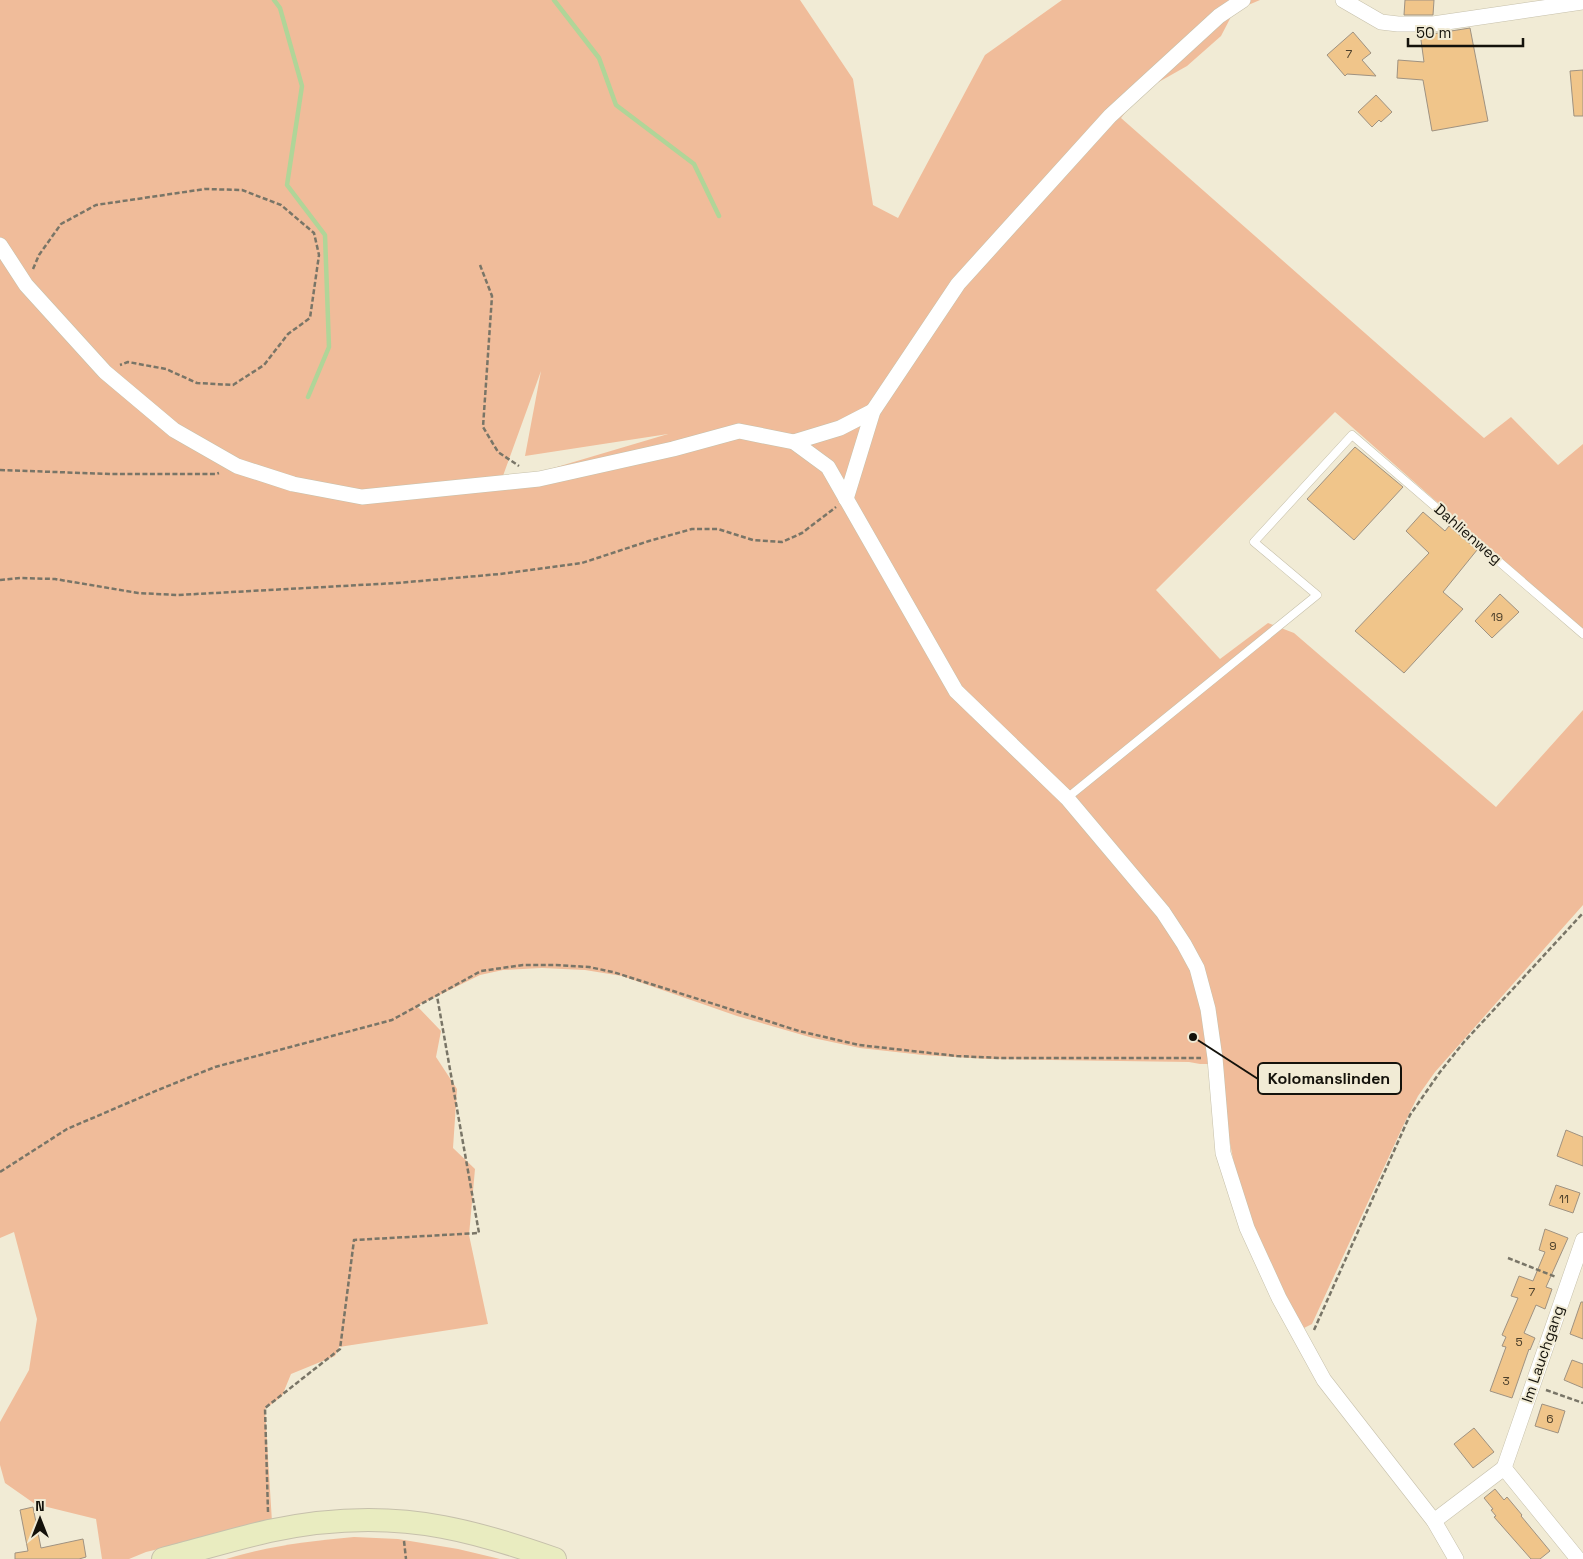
<svg xmlns="http://www.w3.org/2000/svg" width="1583" height="1559" viewBox="0 0 1583 1559" font-family="'Space Grotesk',sans-serif">
	<style>
		.green { fill: #f0bc9a; fill-rule: evenodd }
		.lines { fill: none; stroke-linecap: round; stroke-linejoin: round }
		.stream { stroke: #b0d598; stroke-width: 4.5 }
		.building { fill: #f0c58a; stroke: #9f9281 }
		.lane-casing { stroke: #c6c0ab; stroke-width: 9 }
		.street-casing { stroke: #c6c0ab; stroke-width: 16 }
		.secondary-casing { stroke: #c6c0ab; stroke-width: 24 }
		.path { stroke: #797567; stroke-width: 2.5; stroke-dasharray: 5 2.5; stroke-linecap: butt }
		.lane { stroke: #fff; stroke-width: 8 }
		.street { stroke: #fff; stroke-width: 15 }
		.secondary { stroke: #e9ecc0; stroke-width: 22 }
		.labels { text-anchor: middle; stroke-width: 4; stroke-linejoin: round; paint-order: stroke }
		.number-label { font-size: 12px; fill: #4b3f2b }
		.street-label { font-size: 15px; fill: #14120b; stroke: #f1ebd5 }
		.leader { fill: none; stroke: #14120b; stroke-width: 2 }
		.callout-dot { fill: #14120b; stroke: #f1ebd5; stroke-width: 2 }
		.callout { fill: #f1ebd5; stroke: #14120b; stroke-width: 2 }
		.callout-label { font-size: 16px; text-anchor: middle; font-weight: bold; fill: #14120b }
	</style>
	<rect width="100%" height="100%" fill="#f1ebd5"/>
	<g class="green">
		<path d="M 0,0 L 800,0 L 853,79 L 873,205 L 898,218 L 985,55 L 1062,0 L 1260,0 L 1234,11 L 1221,36 L 1187,66 L 1141,92 L 1121,118 L 1484,438 L 1511,417 L 1558,465 L 1583,444 L 1583,631 L 1335,412 L 1156,590 L 1220,659 L 1268,623 L 1294,633 L 1496,807 L 1583,710 L 1583,905 L 1435,1072 L 1418,1096 L 1403,1126 L 1312,1324 L 1304,1328 L 1299,1326 L 1267,1262 L 1240,1194 L 1226,1123 L 1221,1064 L 1200,1064 L 1189,1062 L 987,1059 L 923,1055 L 860,1048 L 813,1038 L 737,1016 L 622,976 L 585,970 L 542,968 L 503,970 L 480,975 L 417,1006 L 441,1031 L 436,1057 L 457,1089 L 453,1148 L 475,1169 L 469,1235 L 488,1324 L 339,1347 L 335,1356 L 291,1374 L 282,1396 L 265,1409 L 272,1522 L 146,1552 L 129,1559 L 102,1559 L 96,1519 L 35,1504 L 5,1483 L 0,1465 L 0,1422 L 29,1370 L 37,1319 L 14,1232 L 0,1238 ZM 541,371 L 525,456 L 668,434 L 500,484 Z"/>
		<path d="M 354,1537 L 398,1539 L 458,1549 L 500,1559 L 226,1559 C 268,1546 310,1541 354,1537 Z"/>
	</g>
	<g class="lines">
		<g class="stream">
			<polyline points="274,0 280,8 302,86 287,185 325,235 329,347 308,397"/>
			<polyline points="554,0 599,58 616,105 694,164 719,216"/>
		</g>
	</g>
	<g class="building">
		<polygon points="1405,0 1434,0 1433,15 1404,15"/>
		<polygon points="1470,28 1488,121 1432,131 1423,80 1397,78 1398,60 1424,62 1420,33 1432,34"/>
		<polygon points="1353,32 1371,53 1362,60 1376,76 1347,74 1345,76 1327,55"/>
		<polygon points="1583,70 1583,116 1574,116 1570,71"/>
		<polygon points="1376,95 1392,112 1381,122 1379,120 1372,127 1358,112"/>
		<polygon points="1355,447 1403,487 1354,540 1307,499"/>
		<polygon points="1423,512 1445,531 1449,526 1477,550 1443,592 1463,609 1404,673 1355,631 1429,553 1406,531"/>
		<polygon points="1500,594 1519,612 1492,638 1475,621"/>
		<polygon points="1566,1130 1583,1137 1583,1166 1557,1156"/>
		<polygon points="1556,1185 1580,1193 1573,1213 1549,1205"/>
		<polygon points="1545,1229 1568,1238 1546,1287 1552,1289 1545,1309 1536,1305 1524,1333 1535,1338 1530,1350 1529,1349 1512,1398 1490,1391 1506,1347 1502,1346 1506,1337 1502,1335 1518,1298 1511,1296 1519,1276 1533,1281 1545,1252 1539,1250"/>
		<polygon points="1581,1302 1583,1302 1583,1339 1570,1334"/>
		<polygon points="1572,1360 1583,1364 1583,1388 1564,1380"/>
		<polygon points="1542,1404 1565,1411 1558,1433 1535,1426"/>
		<polygon points="1474,1428 1494,1452 1473,1468 1454,1444"/>
		<polygon points="1495,1489 1504,1500 1507,1497 1522,1515 1521,1516 1550,1551 1540,1559 1531,1559 1494,1517 1496,1516 1491,1510 1493,1509 1484,1498"/>
		<polygon points="33,1507 41,1548 83,1539 86,1557 79,1559 15,1559 15,1553 28,1551 20,1510"/>
	</g>
	<g class="lines">
		<defs>
			<polyline id="lane" points="1067,798 1317,595 1254,542 1352,435 1583,634"/>
			<g id="street">
				<polyline points="1343,0 1381,22 1398,24 1433,24 1583,2"/>
				<polyline points="0,245 26,285 105,372 174,430 237,466 293,484 362,497 539,479 673,449 739,431 794,442 828,467 956,691 1067,798 1163,912 1184,944 1197,968 1208,1009 1215,1058 1223,1153 1247,1228 1279,1298 1324,1380 1434,1521 1456,1559"/>
				<polyline points="794,442 840,428 873,411"/>
				<polyline points="846,499 873,411 958,284 1110,116 1219,16 1243,0"/>
				<polyline points="1504,1468 1583,1240"/>
				<polyline points="1504,1468 1578,1559"/>
				<polyline points="1434,1521 1504,1468"/>
			</g>
			<path id="secondary" d="M 163,1559 C 198,1550 234,1539 269,1531 C 325,1519 386,1516 443,1527 C 481,1534 518,1546 555,1559"/>
		</defs>
		<use href="#lane" class="lane-casing"/>
		<use href="#street" class="street-casing"/>
		<use href="#secondary" class="secondary-casing"/>
		<g class="path">
			<polyline points="480,265 492,296 483,427 498,452 519,466"/>
			<polyline points="33,269 39,255 61,224 96,205 205,189 242,190 281,205 314,233 319,255 310,318 288,334 264,365 233,385 197,383 166,369 128,362 120,365"/>
			<polyline points="0,470 110,474 216,474 219,473"/>
			<polyline points="0,580 21,578 55,579 138,593 178,595 397,583 500,574 582,563 649,541 692,529 718,529 753,540 782,542 802,533 836,507"/>
			<polyline points="0,1172 67,1129 158,1090 215,1067 392,1020 481,971 523,965 556,965 589,967 613,972 799,1031 859,1045 957,1056 1000,1058 1201,1058"/>
			<polyline points="1508,1258 1556,1277"/>
			<polyline points="1314,1330 1410,1115 1440,1072 1464,1042 1583,913"/>
			<polyline points="1546,1390 1583,1403"/>
			<polyline points="268,1512 265,1408 340,1349 354,1240 479,1233 437,996"/>
			<polyline points="404,1541 406,1559"/>
		</g>
		<use href="#lane" class="lane"/>
		<use href="#street" class="street"/>
		<use href="#secondary" class="secondary"/>
	</g>
	<g class="labels">
		<g class="number-label">
			<text x="1349" y="58">7</text>
			<text x="1497" y="621">19</text>
			<text x="1564" y="1203">11</text>
			<text x="1553" y="1250">9</text>
			<text x="1532" y="1296">7</text>
			<text x="1519" y="1346">5</text>
			<text x="1506" y="1385">3</text>
			<text x="1550" y="1423">6</text>
		</g>
		<g class="street-label">
			<text transform="translate(1468 534) rotate(41)" y="5">Dahlienweg</text>
			<text transform="translate(1543 1354) rotate(-71)" y="5">Im Lauchgang</text>
		</g>
	</g>
	<path class="leader" d="M1193 1037L1258 1079"/>
	<circle class="callout-dot" cx="1193" cy="1037" r="5"/>
	<rect class="callout" x="1258" y="1063" width="143" height="31" rx="5"/>
	<g class="callout-label">
		<text x="1329" y="1084">Kolomanslinden</text>
	</g>
	<g transform="translate(40 1519)" stroke="#f1ebd5" stroke-width="4" paint-order="stroke">
	<path d="M0-4L9 19L0 12L-9 19Z" fill="#14120b"/>
	<text y="-8" font-size="14" font-weight="bold" text-anchor="middle" fill="#14120b">N</text>
	</g>
	<path d="M1408 38v8h115v-8" fill="none" stroke="#14120b" stroke-width="2.5"/>
	<text x="1416" y="38" font-size="15" fill="#14120b" stroke="#f1ebd5" stroke-width="4" paint-order="stroke">50 m</text>
</svg>
